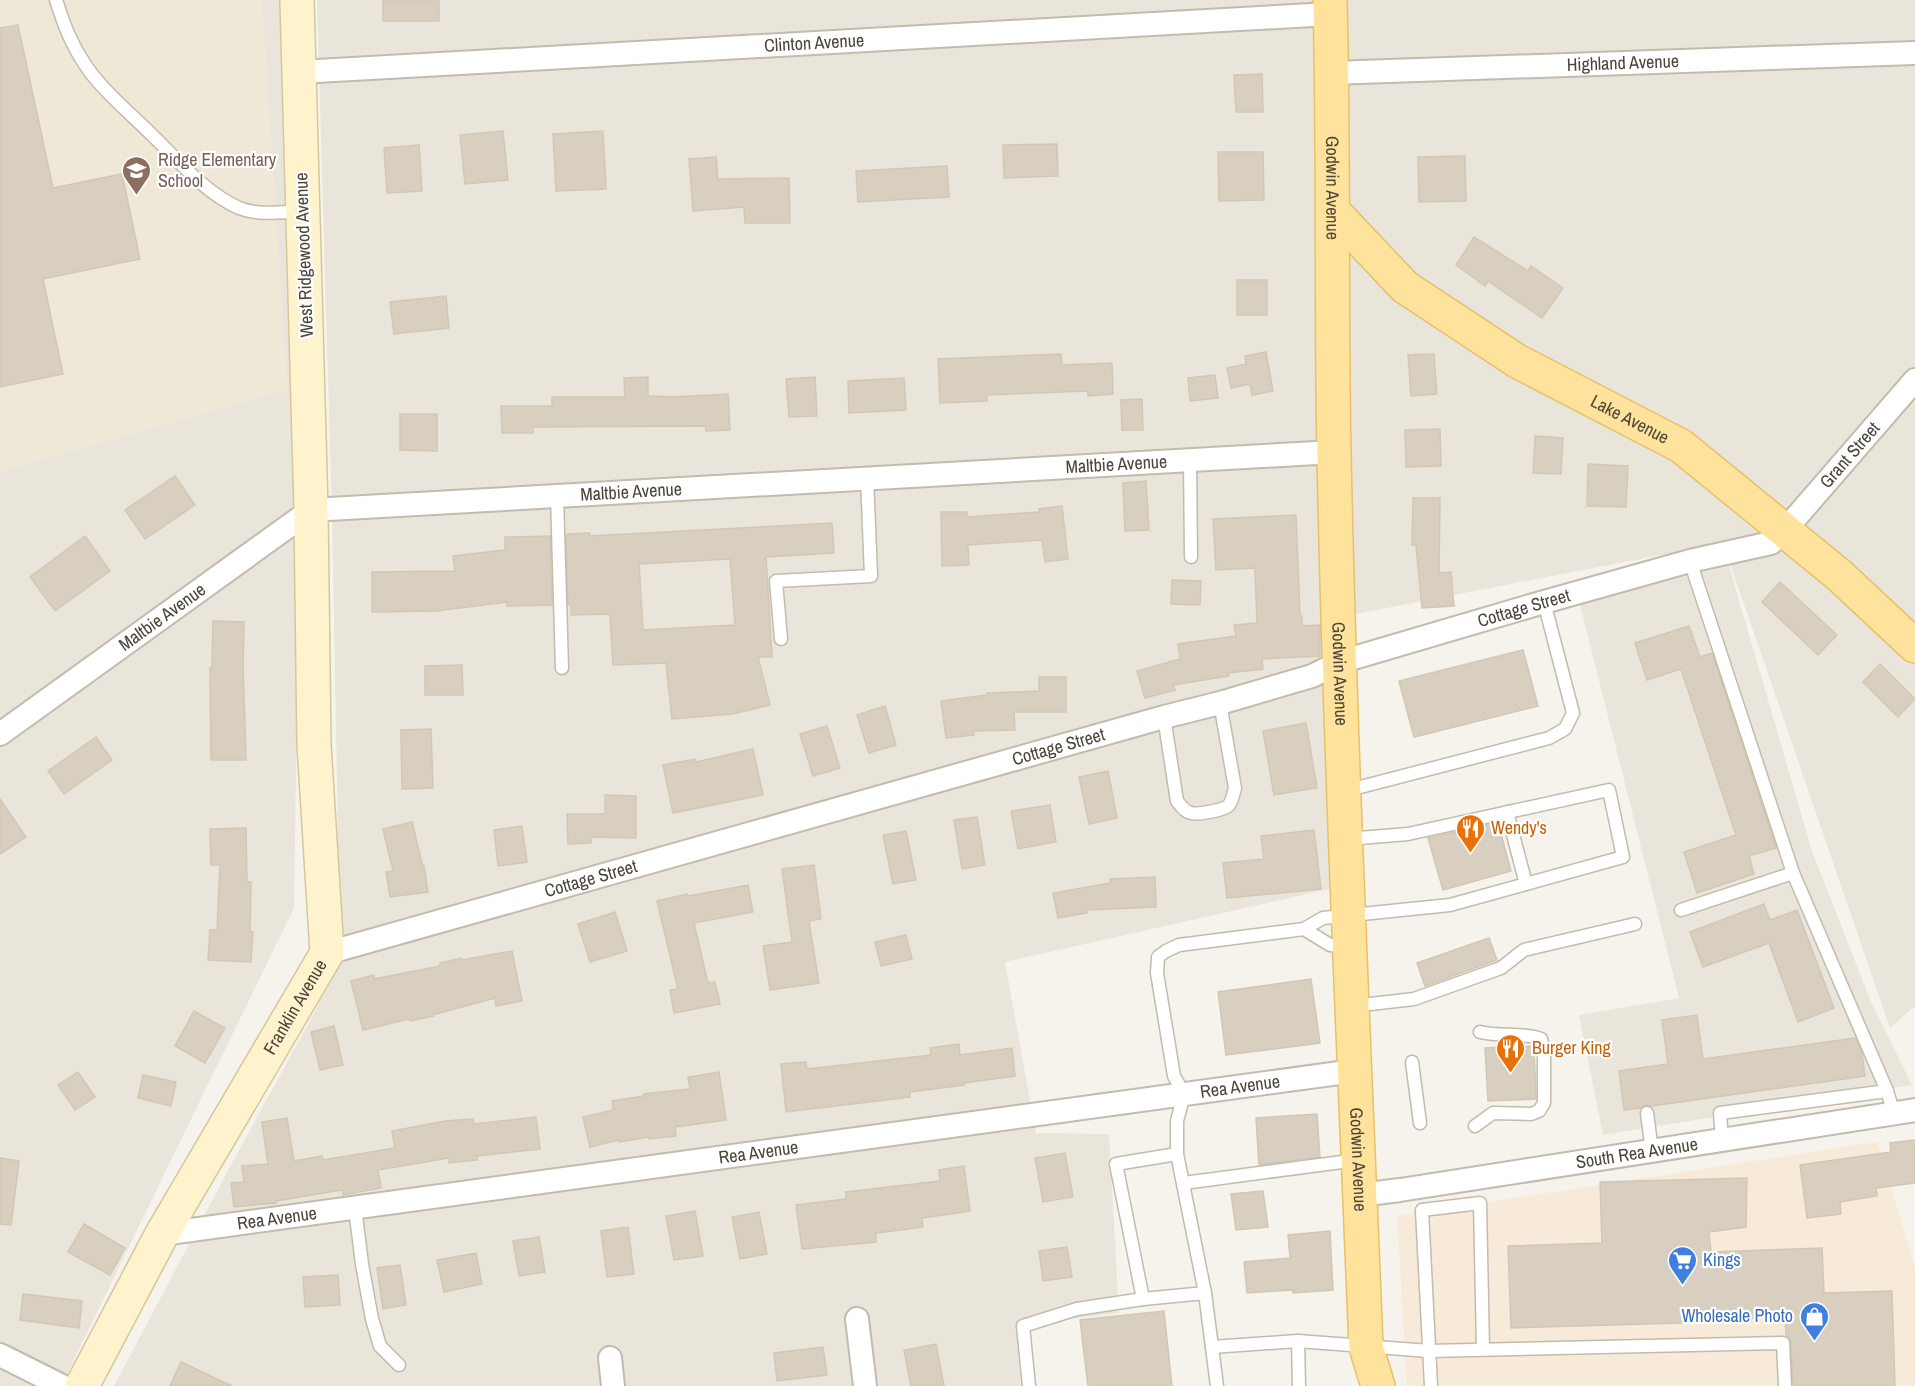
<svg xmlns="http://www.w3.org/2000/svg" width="1915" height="1386" viewBox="0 0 1915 1386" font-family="'Archivo Narrow',sans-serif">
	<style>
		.residential { fill: #eae5da }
		.commercial { fill: #f7ead8 }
		.education { fill: #efe8d6 }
		.building { fill: #d8cfc1; stroke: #d3c7b4; stroke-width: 1.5; fill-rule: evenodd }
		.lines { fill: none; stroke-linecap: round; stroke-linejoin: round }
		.lane-casing { stroke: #c2bbae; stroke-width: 15 }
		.street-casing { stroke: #c2bbae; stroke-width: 26 }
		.secondary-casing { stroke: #d6c79b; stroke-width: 36 }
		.primary-casing { stroke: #e6c16a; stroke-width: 36 }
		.lane { stroke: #fff; stroke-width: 12 }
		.street { stroke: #fff; stroke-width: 22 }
		.secondary { stroke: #fff3cd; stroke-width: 33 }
		.primary { stroke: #ffe39c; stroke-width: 33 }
		.labels { text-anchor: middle; stroke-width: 4.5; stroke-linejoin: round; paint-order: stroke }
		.street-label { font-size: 18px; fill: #4b4439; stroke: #fff }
		.education-label { font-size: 18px; fill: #785e54; stroke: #fff; text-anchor: start }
		.food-label { font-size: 18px; fill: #c56008; stroke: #fff; text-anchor: start }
		.shop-label { font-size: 18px; fill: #366cbe; stroke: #fff; text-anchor: start }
	</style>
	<rect width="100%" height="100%" fill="#f6f3ec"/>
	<g class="residential">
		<polygon points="261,0 280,0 300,502 294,908 61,1386 0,1386 0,471 287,389"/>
		<polygon points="317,0 1915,0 1915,1006 1890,1028 1723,543 1356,614 1344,791 1334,888 1005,962 1036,1133 1109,1134 1119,1313 1016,1326 1021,1386 114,1386 233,1161 336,973 340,941 332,516"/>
		<polygon points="1729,566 1812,851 1871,1002 1912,1085 1603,1135 1579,1015 1679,998 1579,601"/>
	</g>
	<polygon class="commercial" points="1877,1142 1915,1267 1915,1386 1407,1386 1397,1216"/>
	<polygon class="education" points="0,0 261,0 287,389 0,471"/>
	<g class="building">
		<rect x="383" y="0" width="56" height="21"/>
		<polygon points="18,25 53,188 122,174 140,259 43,279 63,374 0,387 0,28"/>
		<polygon points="1262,74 1263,112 1236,112 1234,75"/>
		<polygon points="503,131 508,180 465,184 460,135"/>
		<polygon points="603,131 606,189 556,191 553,134"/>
		<polygon points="1057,144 1058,176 1004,178 1003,145"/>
		<polygon points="419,145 422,191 387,193 384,148"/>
		<polygon points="1218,152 1263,152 1264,200 1219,201"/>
		<polygon points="1465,156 1466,201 1419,202 1418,157"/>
		<polygon points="716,157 718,179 789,178 790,223 745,223 744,207 693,211 689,159"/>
		<polygon points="947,166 949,197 858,202 856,171"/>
		<polygon points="1474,237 1528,271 1531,266 1563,288 1542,318 1488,281 1485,286 1456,265"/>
		<rect x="1237" y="280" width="30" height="35"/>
		<polygon points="446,296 449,328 394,334 390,302"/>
		<polygon points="1266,352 1273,391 1252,395 1250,384 1231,388 1227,368 1246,364 1245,356"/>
		<polygon points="1061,354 1062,365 1112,363 1113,394 1088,396 1088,391 987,395 987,401 940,403 938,359"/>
		<polygon points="1434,354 1437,394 1411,396 1408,355"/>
		<polygon points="1215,375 1218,398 1190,401 1188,378"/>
		<polygon points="648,377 648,396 674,397 728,394 730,430 706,431 705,426 533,427 533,433 502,433 501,406 552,406 552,397 625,397 624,378"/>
		<polygon points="815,377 817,416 789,417 786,379"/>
		<polygon points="904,378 906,410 849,413 848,381"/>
		<polygon points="1142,399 1143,430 1122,430 1121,400"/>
		<polygon points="400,414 437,414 437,451 400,450"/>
		<polygon points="1440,429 1441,466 1406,467 1405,430"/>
		<polygon points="1535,436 1563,438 1561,474 1533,473"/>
		<polygon points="1588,464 1628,466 1626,507 1587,506"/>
		<polygon points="175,476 195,505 145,539 125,510"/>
		<polygon points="1146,481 1149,530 1125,531 1123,483"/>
		<polygon points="1413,498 1440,498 1439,573 1451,572 1454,606 1422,608 1416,545 1412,545"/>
		<polygon points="1062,506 1068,559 1045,562 1042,540 968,545 969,565 942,566 941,512 967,512 967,517 1039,512 1039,509"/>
		<polygon points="1296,515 1300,616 1302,616 1302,626 1320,625 1320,656 1262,659 1263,669 1228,673 1229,676 1173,685 1175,690 1145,698 1137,671 1180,659 1178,644 1236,636 1234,625 1257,623 1255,568 1216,570 1213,519"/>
		<path d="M 832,523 L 834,553 L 766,557 L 772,657 L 758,657 L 770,705 L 733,714 L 672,719 L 666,663 L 613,665 L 610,614 L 571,615 L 571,605 L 568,605 L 566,536 L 568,534 L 590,533 L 590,536 ZM 730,559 L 735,625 L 643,630 L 639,564 Z"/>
		<polygon points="85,536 110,571 55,611 30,577"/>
		<polygon points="550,536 552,605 507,606 507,602 436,611 372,612 372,572 455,571 453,556 505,550 505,537"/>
		<polygon points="1172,580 1201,581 1200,605 1171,604"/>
		<polygon points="1780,582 1837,635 1818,655 1762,602"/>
		<polygon points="213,621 244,622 243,667 246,760 211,760 210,668 212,668"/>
		<polygon points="1689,626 1700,657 1712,653 1776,848 1749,856 1754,874 1697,893 1684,852 1736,835 1681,669 1647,680 1635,643"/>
		<polygon points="1523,650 1538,706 1414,737 1399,681"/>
		<polygon points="1880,664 1915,699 1898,717 1863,682"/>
		<polygon points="462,665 463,695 425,695 425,666"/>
		<polygon points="1039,677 1066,677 1066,712 1014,712 1015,730 973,731 974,735 946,738 941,701 987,695 987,693 1039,691"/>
		<polygon points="885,706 896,745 869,753 857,715"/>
		<polygon points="1306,723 1317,788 1274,795 1263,731"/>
		<polygon points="827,726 840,768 813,776 800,734"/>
		<polygon points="431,729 433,788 402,789 401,730"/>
		<polygon points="96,737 112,760 64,794 48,771"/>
		<polygon points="753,749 763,795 673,813 663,765 695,759 696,762"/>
		<polygon points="1108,771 1117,818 1089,824 1079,777"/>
		<polygon points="605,795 636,796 636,838 591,837 591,843 568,844 567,814 605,814"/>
		<polygon points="0,799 26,837 0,854"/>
		<polygon points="1050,805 1056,842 1018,849 1011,811"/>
		<polygon points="977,817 985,865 962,869 954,820"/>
		<polygon points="412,822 423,867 424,866 428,892 390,897 386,872 393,871 383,829"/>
		<polygon points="1498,823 1511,871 1443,890 1428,838"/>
		<polygon points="522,826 527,862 498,866 494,830"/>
		<polygon points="246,828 247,881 251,882 250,932 253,932 251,962 208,960 210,930 217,930 220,865 211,865 210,829"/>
		<polygon points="1314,830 1321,889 1227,898 1223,863 1264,859 1261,836"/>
		<polygon points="906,831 916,880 893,884 883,835"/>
		<polygon points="814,865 821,919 809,921 819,983 770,990 763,946 792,942 782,869"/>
		<polygon points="1155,877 1156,907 1086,910 1087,913 1058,918 1053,893 1110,883 1110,879"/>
		<polygon points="748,885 753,912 694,923 708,983 715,982 720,1004 674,1013 670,990 678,989 657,901 687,894 688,896"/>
		<polygon points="1764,904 1770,920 1797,910 1834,1008 1798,1022 1769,943 1703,967 1690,932"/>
		<polygon points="615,912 627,951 590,962 578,924"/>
		<polygon points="906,935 912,959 881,966 875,942"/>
		<polygon points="1489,938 1497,960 1425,986 1417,963"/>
		<polygon points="512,951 522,1001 496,1006 495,998 432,1015 433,1016 410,1021 409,1019 363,1030 351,981 374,975 374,979 440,966 440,963 461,958 462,960"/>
		<polygon points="1311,979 1320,1043 1226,1055 1218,992"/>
		<polygon points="194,1011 225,1028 205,1063 175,1046"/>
		<polygon points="1697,1015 1703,1059 1855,1038 1862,1053 1865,1076 1652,1106 1645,1105 1641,1108 1624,1110 1619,1071 1668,1064 1662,1020"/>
		<polygon points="334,1026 343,1065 320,1070 311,1032"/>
		<polygon points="959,1044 960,1055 1012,1048 1015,1076 964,1083 964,1085 910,1092 910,1097 786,1112 781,1064 806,1062 807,1069 931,1055 930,1048"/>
		<polygon points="1534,1046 1536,1099 1488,1101 1485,1048"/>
		<polygon points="78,1072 95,1097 75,1110 58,1085"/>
		<polygon points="719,1072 726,1120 675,1127 676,1136 649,1139 649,1137 619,1142 618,1140 590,1147 583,1117 613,1110 612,1101 644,1096 644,1094 690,1089 688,1077"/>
		<polygon points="143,1075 176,1082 171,1106 138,1098"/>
		<polygon points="1317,1114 1320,1157 1259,1165 1256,1118"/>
		<polygon points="536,1117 540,1149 477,1156 477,1160 449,1163 449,1158 378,1170 381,1188 343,1195 342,1190 276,1201 276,1203 234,1207 231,1183 244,1182 242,1166 268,1164 262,1122 287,1118 294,1161 322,1156 323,1160 395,1148 392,1131 445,1121 473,1119 474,1124"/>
		<polygon points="1915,1140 1915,1183 1876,1188 1877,1196 1840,1202 1841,1214 1807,1218 1800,1165 1891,1152 1890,1143"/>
		<polygon points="1065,1153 1073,1197 1043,1202 1035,1158"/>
		<polygon points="0,1158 19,1161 11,1225 0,1224"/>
		<polygon points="964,1166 970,1211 922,1218 923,1227 876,1233 876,1242 802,1249 796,1205 846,1199 846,1192 940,1181 939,1170"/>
		<polygon points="1747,1178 1746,1227 1709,1232 1711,1252 1822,1248 1824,1293 1892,1291 1895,1386 1793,1386 1791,1343 1790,1338 1786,1335 1785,1317 1752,1318 1751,1321 1511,1328 1508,1246 1602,1243 1600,1182"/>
		<polygon points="1263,1191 1268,1227 1236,1230 1231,1194"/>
		<polygon points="695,1211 703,1256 674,1260 666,1216"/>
		<polygon points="759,1212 767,1254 740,1259 732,1217"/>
		<polygon points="84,1224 125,1248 110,1275 68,1252"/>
		<polygon points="628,1227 634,1274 607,1277 601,1231"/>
		<polygon points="1330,1231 1333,1290 1293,1293 1293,1290 1247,1293 1244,1262 1290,1258 1288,1235"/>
		<polygon points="539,1237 545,1272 519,1276 513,1241"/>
		<polygon points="1067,1247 1072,1277 1043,1281 1039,1251"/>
		<polygon points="476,1253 482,1284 444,1292 437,1260"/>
		<polygon points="400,1265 406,1305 383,1309 377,1268"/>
		<polygon points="338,1275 340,1305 305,1307 303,1277"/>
		<polygon points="23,1294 82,1301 79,1328 20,1320"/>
		<polygon points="1164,1311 1172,1386 1088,1386 1080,1320"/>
		<polygon points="936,1344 944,1386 911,1386 904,1350"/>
		<polygon points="823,1347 827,1375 777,1381 774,1353"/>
		<polygon points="181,1362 232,1386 170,1386"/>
	</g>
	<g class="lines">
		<defs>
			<g id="lane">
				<path d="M 56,0 C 64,25 71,44 86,66 C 101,89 132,115 152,135 C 178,160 205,193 239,208 C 259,216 282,212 302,211"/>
				<polyline points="1190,459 1191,557"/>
				<polyline points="557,495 562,668"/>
				<polyline points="1690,561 1793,873 1887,1091 1894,1114"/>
				<polyline points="781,639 776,581 871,576 867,477"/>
				<path d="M 1164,717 L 1177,801 C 1181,806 1185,812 1191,813 C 1198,815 1223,810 1228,806 C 1233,801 1233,794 1235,788 L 1220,703"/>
				<polyline points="1345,791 1549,738 1565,729 1573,713 1544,602"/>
				<polyline points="1507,812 1526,884"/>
				<polyline points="1347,839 1408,834 1609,790 1623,857 1450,905 1323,918 1304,929 1330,945 1347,946"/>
				<polyline points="1681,910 1793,873"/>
				<polyline points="1353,1006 1414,999 1501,968 1524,950 1635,924"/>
				<polyline points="1412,1062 1420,1123"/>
				<polyline points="1647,1113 1652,1151"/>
				<path d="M 1475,1126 L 1493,1113 L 1531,1114 L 1539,1111 L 1544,1103 L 1544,1052 L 1541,1039 C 1522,1032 1501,1037 1480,1032"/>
				<polyline points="1722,1140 1720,1113 1887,1091"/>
				<polyline points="1184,1183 1357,1160"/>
				<polyline points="355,1208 362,1264 372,1319 380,1346 399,1365"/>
				<polyline points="1205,1293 1177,1154 1177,1121 1184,1094 1174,1076 1157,973 1158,957 1166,951 1179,945 1304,929"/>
				<polyline points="1143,1299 1116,1164 1177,1154"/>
				<polyline points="1298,1341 1299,1386"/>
				<polyline points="1212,1347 1298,1341 1429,1351 1783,1343 1785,1386"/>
				<polyline points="1029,1386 1023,1326 1077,1309 1143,1299 1205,1293 1217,1386"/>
				<polyline points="1431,1386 1422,1210 1480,1203 1483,1349"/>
			</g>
			<g id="street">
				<path id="s1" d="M 299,72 L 1330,14"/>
				<path id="s2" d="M 1331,73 L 1915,53"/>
				<path id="s3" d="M 0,734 L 311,510 L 1334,452"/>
				<path id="s4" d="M 327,953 L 1164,717 L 1220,703 L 1312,676 L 1340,662 L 1544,602 L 1690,561 L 1771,543 L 1785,530 L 1915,380"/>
				<path id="s5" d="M 1360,1195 L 1400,1190 L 1915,1110"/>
				<path id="s6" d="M 162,1234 L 1354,1071"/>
				<polyline points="857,1319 865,1386"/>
				<polyline points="0,1355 62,1386"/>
				<polyline points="610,1358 613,1386"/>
			</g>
			<g id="secondary">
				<path id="s7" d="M 82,1386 L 162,1234 L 327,953 L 314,745 L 311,510 L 297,0"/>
			</g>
			<g id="primary">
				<path id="s8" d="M 1330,0 C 1334,151 1331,302 1334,454 C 1340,751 1354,1049 1366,1347 L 1378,1386"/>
				<path id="s9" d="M 1333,211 L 1405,287 L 1517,361 L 1681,446 L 1839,575 L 1915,646"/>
			</g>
		</defs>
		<use href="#lane" class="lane-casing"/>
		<use href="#street" class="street-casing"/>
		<use href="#secondary" class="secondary-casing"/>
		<use href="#primary" class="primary-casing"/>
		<use href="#lane" class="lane"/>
		<use href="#street" class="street"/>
		<use href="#secondary" class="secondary"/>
		<use href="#primary" class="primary"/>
	</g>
	<defs>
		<symbol id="school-pin" viewBox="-11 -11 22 30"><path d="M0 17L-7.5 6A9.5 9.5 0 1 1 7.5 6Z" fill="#8d6e63" stroke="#fff"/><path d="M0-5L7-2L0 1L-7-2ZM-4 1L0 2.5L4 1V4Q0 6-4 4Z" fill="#fff"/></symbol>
		<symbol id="restaurant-pin" viewBox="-11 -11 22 30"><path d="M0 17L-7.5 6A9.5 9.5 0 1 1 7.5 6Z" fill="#e8710a" stroke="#fff"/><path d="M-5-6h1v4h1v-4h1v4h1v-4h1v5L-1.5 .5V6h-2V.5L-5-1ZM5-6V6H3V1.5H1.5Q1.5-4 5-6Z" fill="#fff"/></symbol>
		<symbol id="supermarket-pin" viewBox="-11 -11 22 30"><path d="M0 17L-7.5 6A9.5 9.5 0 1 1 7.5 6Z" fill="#3f7fe0" stroke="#fff"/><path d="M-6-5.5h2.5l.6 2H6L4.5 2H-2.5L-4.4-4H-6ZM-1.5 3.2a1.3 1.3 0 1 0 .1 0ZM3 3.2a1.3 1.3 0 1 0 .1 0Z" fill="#fff"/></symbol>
		<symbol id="shop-pin" viewBox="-11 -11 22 30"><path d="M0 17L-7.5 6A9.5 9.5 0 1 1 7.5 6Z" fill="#3f7fe0" stroke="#fff"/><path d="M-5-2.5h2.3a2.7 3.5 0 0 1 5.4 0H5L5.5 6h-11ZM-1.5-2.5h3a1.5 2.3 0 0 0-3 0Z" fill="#fff"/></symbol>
	</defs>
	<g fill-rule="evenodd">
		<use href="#school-pin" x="120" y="154" width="33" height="45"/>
		<use href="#restaurant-pin" x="1454" y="812" width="33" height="45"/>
		<use href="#restaurant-pin" x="1494" y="1032" width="33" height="45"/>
		<use href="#supermarket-pin" x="1666" y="1244" width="33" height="45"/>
		<use href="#shop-pin" x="1798" y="1300" width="33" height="45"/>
	</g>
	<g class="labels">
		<g class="street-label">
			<text dy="6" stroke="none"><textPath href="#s1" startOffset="516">Clinton Avenue</textPath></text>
			<text dy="6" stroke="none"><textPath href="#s2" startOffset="292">Highland Avenue</textPath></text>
			<text dy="6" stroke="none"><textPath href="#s8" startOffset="188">Godwin Avenue</textPath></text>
			<text transform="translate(304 255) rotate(-92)" y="6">West Ridgewood Avenue</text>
			<text dy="6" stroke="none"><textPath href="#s9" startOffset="366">Lake Avenue</textPath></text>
			<text dy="6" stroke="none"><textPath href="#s4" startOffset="1620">Grant Street</textPath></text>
			<text dy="6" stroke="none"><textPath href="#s3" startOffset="1190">Maltbie Avenue</textPath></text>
			<text dy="6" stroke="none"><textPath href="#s3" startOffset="704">Maltbie Avenue</textPath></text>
			<text dy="6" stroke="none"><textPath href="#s4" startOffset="1246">Cottage Street</textPath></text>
			<text dy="6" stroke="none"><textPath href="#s3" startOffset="200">Maltbie Avenue</textPath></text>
			<text dy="6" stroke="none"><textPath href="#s8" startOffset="674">Godwin Avenue</textPath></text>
			<text dy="6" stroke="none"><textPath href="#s4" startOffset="760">Cottage Street</textPath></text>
			<text dy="6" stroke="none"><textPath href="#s4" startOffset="274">Cottage Street</textPath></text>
			<text dy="6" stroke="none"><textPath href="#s7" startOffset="435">Franklin Avenue</textPath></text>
			<text dy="6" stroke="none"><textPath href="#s6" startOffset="1088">Rea Avenue</textPath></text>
			<text dy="6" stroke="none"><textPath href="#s6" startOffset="602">Rea Avenue</textPath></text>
			<text dy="6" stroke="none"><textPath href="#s5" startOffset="280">South Rea Avenue</textPath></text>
			<text dy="6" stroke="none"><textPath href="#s8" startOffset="1160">Godwin Avenue</textPath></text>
			<text dy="6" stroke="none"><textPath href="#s6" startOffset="116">Rea Avenue</textPath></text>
		</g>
		<g class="education-label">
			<text x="158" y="166">Ridge Elementary<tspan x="158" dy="21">School</tspan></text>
		</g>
		<g class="food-label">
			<text x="1491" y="834">Wendy's</text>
			<text x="1532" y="1054">Burger King</text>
		</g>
		<g class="shop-label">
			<text x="1703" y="1266">Kings</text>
			<text x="1793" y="1322" text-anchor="end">Wholesale Photo</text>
		</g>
	</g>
</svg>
